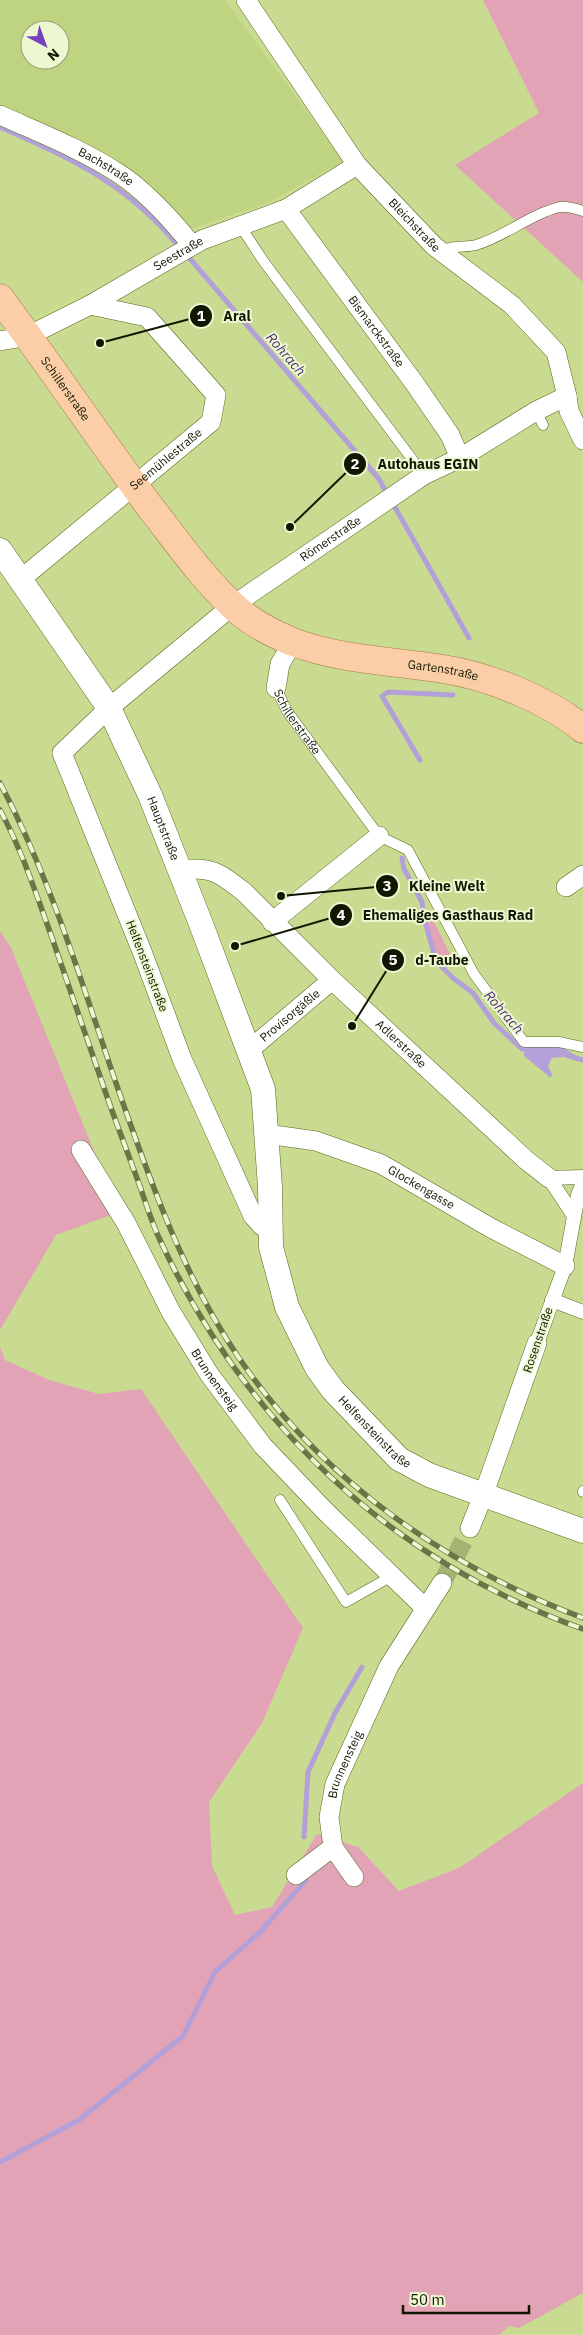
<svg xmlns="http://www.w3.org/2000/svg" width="583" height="2335" viewBox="0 0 583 2335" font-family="'IBM Plex Sans',sans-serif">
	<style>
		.built { fill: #bfd480; fill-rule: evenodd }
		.green { fill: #e3a3b6 }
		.water { fill: #b3a0d9 }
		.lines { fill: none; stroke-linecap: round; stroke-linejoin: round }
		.stream { stroke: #b3a0d9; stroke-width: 5 }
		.minor-tunnel { stroke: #a3b473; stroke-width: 19; stroke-dasharray: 19 9; stroke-linecap: butt }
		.service-casing { stroke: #59681c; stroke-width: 11 }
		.pedestrian-casing { stroke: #59681c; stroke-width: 15 }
		.minor-casing { stroke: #59681c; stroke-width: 20 }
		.tertiary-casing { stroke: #59681c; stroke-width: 25 }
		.primary-casing { stroke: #a77847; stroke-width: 29 }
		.service { stroke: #fff; stroke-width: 10 }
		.pedestrian { stroke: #fff; stroke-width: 14 }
		.minor { stroke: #fff; stroke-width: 19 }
		.tertiary { stroke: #fff; stroke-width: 24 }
		.primary { stroke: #fbcea7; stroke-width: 28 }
		.rail-casing { stroke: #697645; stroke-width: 5.5 }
		.rail { stroke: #edf8d2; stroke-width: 4; stroke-dasharray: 11; stroke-linecap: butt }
		.labels { text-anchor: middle; stroke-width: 4; stroke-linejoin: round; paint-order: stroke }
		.street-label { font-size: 12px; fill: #111700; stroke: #edf8d2 }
		.water-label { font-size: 14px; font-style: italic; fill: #4b2e73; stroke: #edf8d2 }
		.leader { fill: none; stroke: #111700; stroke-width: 2 }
		.callout-dot { fill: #111700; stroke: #edf8d2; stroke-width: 2 }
		.mark-label { font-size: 15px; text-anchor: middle; font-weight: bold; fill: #fff }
		.callout-label { font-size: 14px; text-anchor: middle; font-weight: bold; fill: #111700; stroke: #edf8d2; stroke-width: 4; stroke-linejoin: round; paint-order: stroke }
	</style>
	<rect width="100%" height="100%" fill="#c8db90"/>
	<path class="built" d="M 0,0 L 225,0 L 343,161 L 269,202 L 187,230 L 0,105 ZM 30,30 L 60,30 L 60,60 L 30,60 Z"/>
	<g class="green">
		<polygon points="483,0 583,0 583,282 455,165 539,113"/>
		<polygon points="429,912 450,954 438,960 424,914"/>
		<polygon points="0,931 11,948 119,1212 56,1235 0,1330"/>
		<polygon points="0,1347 5,1360 49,1380 99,1394 141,1389 303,1628 262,1723 209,1802 212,1866 235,1915 272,1907 317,1834 358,1847 399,1891 459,1868 583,1783 583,2293 519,2328 509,2326 499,2335 0,2335"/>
	</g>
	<polygon class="water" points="558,1044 576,1056 552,1058 548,1066 552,1074 551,1078 524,1056 525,1047"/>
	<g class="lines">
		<g class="stream">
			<path d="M 0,127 C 74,160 127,183 180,248"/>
			<polyline points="186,254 379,479 387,494"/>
			<polyline points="392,502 469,638"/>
			<polyline points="420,760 382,696 388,692 453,695"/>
			<polyline points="402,858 404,869 422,902 424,918 436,961 453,978 473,993 494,1023 522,1049 531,1049"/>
			<polyline points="566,1055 583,1060"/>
			<polyline points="304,1837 308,1772 335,1713 362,1667"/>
			<polyline points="0,2162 79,2120 183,2036 215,1972 261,1931 306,1880"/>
		</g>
		<polyline class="minor-tunnel" points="442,1583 470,1528"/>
		<defs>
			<g id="service">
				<polyline points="241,227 264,262 424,475"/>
				<path d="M 442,252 C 451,244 465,248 476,245 C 506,236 530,214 560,207 C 567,206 576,209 583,211"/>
				<polyline points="536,411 543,425"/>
				<path id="s1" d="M 276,688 L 287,711 L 379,836 L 408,850 L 474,974 L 524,1042 L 559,1042 L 583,1047"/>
				<polyline points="583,1492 583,1491"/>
				<polyline points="280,1500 346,1602 392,1576"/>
			</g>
			<g id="pedestrian">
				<polyline points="549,1178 574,1216"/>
				<polyline points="549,1178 583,1177"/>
				<polyline points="552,1300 583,1312"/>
				<polyline points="537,1343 565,1266 578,1195 583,1183"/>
			</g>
			<g id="minor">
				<path id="s2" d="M 246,0 L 357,165 L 434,246 L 512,305 L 556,352 L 567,396 L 569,411 L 583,440"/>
				<path id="s3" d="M 0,115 C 40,133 81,149 118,173 C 146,191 171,219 192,245"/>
				<path id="s4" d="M 286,209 L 415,384 L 450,435 L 460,458"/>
				<path id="s5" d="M 0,341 L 28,336 L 90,305 L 202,240 L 286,209 L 357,165"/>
				<path id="s6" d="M 21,579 L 211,422 L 216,395 L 147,317 L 90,305"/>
				<polyline points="276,688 280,664 293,642"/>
				<path id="s7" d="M 180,870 C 211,866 220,873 244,892 L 332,980 L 526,1160 L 549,1178"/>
				<polyline points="566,887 583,875"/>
				<polyline points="272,922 379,836"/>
				<path id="s8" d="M 248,1051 L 332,980"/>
				<path id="s9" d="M 267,1134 L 316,1141 L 381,1164 L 491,1228 L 565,1266"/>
				<path id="s10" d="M 81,1150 L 126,1223 L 171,1312 L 209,1374 L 263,1446 L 325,1511 L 425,1608"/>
				<path id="s11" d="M 271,1229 L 262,1226 L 253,1216 L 182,1059 L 143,954 L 62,753 L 109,708 L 232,606 L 424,475 L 460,458 L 536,411 L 567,396"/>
				<polyline points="470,1528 483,1496 537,1343"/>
				<polyline points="296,1875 333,1847"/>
				<path id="s12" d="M 354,1877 L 333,1847 L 329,1817 L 335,1784 L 389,1666 L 442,1583"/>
			</g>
			<g id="tertiary">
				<path id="s13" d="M 0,550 L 109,708 L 150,795 L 201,924 L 263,1089 L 270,1187 L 271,1247 L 287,1307 L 317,1368 L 333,1390 L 399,1459 L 429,1475 L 583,1531"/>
			</g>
			<g id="primary">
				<path id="s14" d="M 0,298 C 51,367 99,438 150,507 C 176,540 200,575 231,604 C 248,621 271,633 293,642 C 341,660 393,661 443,669 C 489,676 548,700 583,729"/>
			</g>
		</defs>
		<use href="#service" class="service-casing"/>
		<use href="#pedestrian" class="pedestrian-casing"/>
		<use href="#minor" class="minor-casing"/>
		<use href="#tertiary" class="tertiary-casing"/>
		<use href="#primary" class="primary-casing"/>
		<use href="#service" class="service"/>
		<use href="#pedestrian" class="pedestrian"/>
		<use href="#minor" class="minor"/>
		<use href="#tertiary" class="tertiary"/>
		<use href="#primary" class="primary"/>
		<defs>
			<g id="rail">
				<path d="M 0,783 C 51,879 82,984 117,1086 C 149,1178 184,1278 239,1358 C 322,1480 447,1567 583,1618"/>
				<path d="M 0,810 C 21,848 35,891 50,932 C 67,982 85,1032 102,1082 C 113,1115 126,1148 138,1181 C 145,1200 151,1221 160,1240 C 246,1425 391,1560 583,1629"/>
			</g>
		</defs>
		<use href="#rail" class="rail-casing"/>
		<use href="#rail" class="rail"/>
	</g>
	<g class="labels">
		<g class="street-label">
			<text dy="4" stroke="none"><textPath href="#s3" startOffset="118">Bachstraße</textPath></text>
			<text dy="4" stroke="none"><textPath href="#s2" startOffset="282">Bleichstraße</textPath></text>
			<text dy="4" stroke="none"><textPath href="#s5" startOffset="200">Seestraße</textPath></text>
			<text dy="4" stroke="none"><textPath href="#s4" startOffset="152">Bismarckstraße</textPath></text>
			<text dy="4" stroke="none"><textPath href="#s14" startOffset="112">Schillerstraße</textPath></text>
			<text dy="4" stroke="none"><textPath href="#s6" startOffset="188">Seemühlestraße</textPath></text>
			<text dy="4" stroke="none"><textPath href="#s11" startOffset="868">Römerstraße</textPath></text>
			<text dy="4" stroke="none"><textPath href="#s14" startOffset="610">Gartenstraße</textPath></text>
			<text dy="4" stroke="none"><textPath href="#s1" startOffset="40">Schillerstraße</textPath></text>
			<text dy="4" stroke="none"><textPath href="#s13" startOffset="324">Hauptstraße</textPath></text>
			<text transform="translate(147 966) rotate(69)" y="4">Helfensteinstraße</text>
			<text dy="4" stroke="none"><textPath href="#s8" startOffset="55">Provisorgäßle</textPath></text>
			<text dy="4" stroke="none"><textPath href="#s7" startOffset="289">Adlerstraße</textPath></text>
			<text dy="4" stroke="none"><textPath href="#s9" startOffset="165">Glockengasse</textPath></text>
			<text transform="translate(538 1340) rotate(-71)" y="4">Rosenstraße</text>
			<text dy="4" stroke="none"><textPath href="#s10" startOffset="266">Brunnensteig</textPath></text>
			<text dy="4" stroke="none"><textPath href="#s13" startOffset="978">Helfensteinstraße</textPath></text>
			<text dy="4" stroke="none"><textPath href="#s12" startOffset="122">Brunnensteig</textPath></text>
		</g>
		<g class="water-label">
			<text transform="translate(286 354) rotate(49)" y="5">Rohrach</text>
			<text transform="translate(504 1012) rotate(49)" y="5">Rohrach</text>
		</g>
	</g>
	<path class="leader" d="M100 343L201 316M290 527L355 464M281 896L387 886M235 946L341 915M352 1026L393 960"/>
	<g class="callout-dot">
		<circle cx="100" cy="343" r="5"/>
		<circle cx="290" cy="527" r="5"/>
		<circle cx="281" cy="896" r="5"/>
		<circle cx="235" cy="946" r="5"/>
		<circle cx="352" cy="1026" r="5"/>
		<circle cx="201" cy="316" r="12"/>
		<circle cx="355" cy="464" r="12"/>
		<circle cx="387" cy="886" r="12"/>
		<circle cx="341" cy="915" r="12"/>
		<circle cx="393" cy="960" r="12"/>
	</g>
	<g class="mark-label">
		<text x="201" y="321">1</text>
		<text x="355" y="469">2</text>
		<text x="387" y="891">3</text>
		<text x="341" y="920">4</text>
		<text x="393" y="965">5</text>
	</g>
	<g class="callout-label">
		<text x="237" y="321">Aral</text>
		<text x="428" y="469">Autohaus EGIN</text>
		<text x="447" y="891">Kleine Welt</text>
		<text x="448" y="920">Ehemaliges Gasthaus Rad</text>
		<text x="442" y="965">d-Taube</text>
	</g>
	<g transform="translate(45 45) rotate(139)"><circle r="24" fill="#edf8d2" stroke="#959e7e"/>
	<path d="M0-4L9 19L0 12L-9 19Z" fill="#7642ba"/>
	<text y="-8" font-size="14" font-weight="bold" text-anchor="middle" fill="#111700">N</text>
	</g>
	<path d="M403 2305v8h126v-8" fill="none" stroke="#111700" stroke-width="2.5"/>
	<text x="410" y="2305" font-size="15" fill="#111700" stroke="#edf8d2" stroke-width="4" paint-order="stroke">50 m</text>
</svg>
